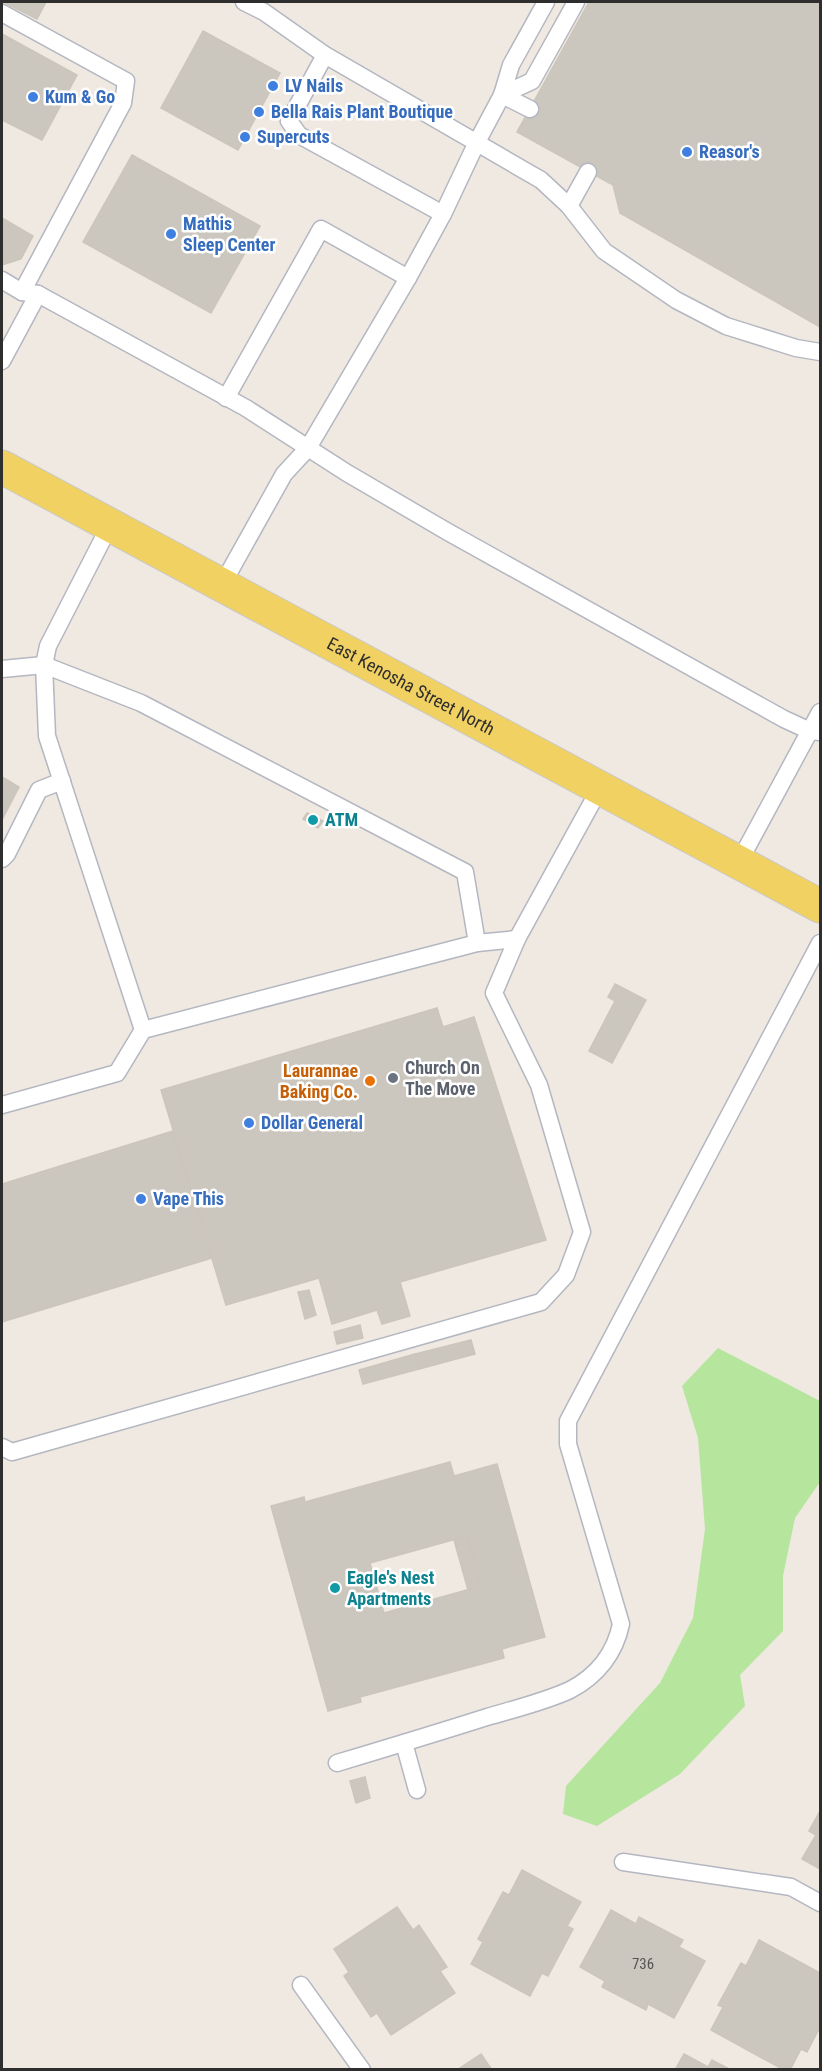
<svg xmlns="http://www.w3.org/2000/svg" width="822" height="2071" viewBox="0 0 822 2071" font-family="'Roboto Condensed',sans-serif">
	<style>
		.green { fill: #b6e59e }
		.building { fill: #cbc7bf; stroke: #cbc5ba; stroke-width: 1.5; fill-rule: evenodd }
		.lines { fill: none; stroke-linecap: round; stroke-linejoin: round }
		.lane-casing { stroke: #b4b7c1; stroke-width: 19 }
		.primary-casing { stroke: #c9c9c9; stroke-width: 35 }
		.lane { stroke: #fff; stroke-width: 16 }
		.primary { stroke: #f2d163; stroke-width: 33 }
		.shop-dot { fill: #3f7fe0; stroke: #fff; stroke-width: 2 }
		.culture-dot { fill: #0f9aa8; stroke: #fff; stroke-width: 2 }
		.worship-dot { fill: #6b7280; stroke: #fff; stroke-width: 2 }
		.food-dot { fill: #e8710a; stroke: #fff; stroke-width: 2 }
		.labels { text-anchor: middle; stroke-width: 5; stroke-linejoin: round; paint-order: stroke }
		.number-label { font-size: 15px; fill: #555452 }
		.shop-label { font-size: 18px; font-weight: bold; fill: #366cbe; stroke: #fff; text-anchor: start }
		.street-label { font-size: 18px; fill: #2e2e2e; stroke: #fff }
		.culture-label { font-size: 18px; font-weight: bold; fill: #0d838f; stroke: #fff; text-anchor: start }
		.worship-label { font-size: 18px; font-weight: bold; fill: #5b616d; stroke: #fff; text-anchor: start }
		.food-label { font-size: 18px; font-weight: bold; fill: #c56008; stroke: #fff; text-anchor: end }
	</style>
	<rect width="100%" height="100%" fill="#efe9e1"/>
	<polygon class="green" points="718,1348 820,1401 820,1482 795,1518 783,1576 783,1631 740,1675 745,1706 680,1774 597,1826 563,1814 566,1786 660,1683 693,1618 705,1529 698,1438 682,1386"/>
	<g class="building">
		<polygon points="3,2 46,2 37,19"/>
		<polygon points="589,2 820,2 820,327 620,213 613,185 517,132"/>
		<polygon points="203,31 280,73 238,150 161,108"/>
		<polygon points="2,34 77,75 42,140 2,120"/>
		<polygon points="132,155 260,226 211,313 83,242"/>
		<polygon points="2,218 33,236 21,259 2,265"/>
		<polygon points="2,777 19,787 2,820"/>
		<polygon points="307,813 323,821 318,828 303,819"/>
		<polygon points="615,984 646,1000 612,1063 589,1051 615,1001 608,997"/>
		<polygon points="437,1008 443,1027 474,1017 546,1240 400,1282 410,1316 382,1324 377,1310 332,1324 319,1278 226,1305 161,1090"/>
		<polygon points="173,1131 212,1258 2,1322 2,1184"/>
		<polygon points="309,1290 316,1315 305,1319 298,1292"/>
		<polygon points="360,1325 363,1338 337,1344 334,1332"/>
		<polygon points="471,1340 475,1354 419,1369 415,1354"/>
		<polygon points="415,1354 419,1369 363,1384 359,1370"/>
		<path d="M 450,1462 L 454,1476 L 497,1464 L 545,1637 L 502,1649 L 504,1658 L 360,1697 L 361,1702 L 328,1711 L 271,1506 L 304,1497 L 305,1502 ZM 467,1536 L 481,1586 L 384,1613 L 370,1563 Z"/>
		<polygon points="467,1536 481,1586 468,1590 454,1540"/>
		<polygon points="365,1777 370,1798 356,1803 350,1781"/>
		<polygon points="820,1811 820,1869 802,1859 816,1835 809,1831"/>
		<polygon points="522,1870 581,1902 567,1926 573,1929 548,1976 542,1973 530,1996 471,1964 483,1942 478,1939 503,1892 509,1895"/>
		<polygon points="397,1907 413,1930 419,1925 447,1967 440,1971 455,1993 391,2035 377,2013 371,2017 344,1976 349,1972 334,1949"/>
		<polygon points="611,1910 636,1924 639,1917 683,1940 679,1947 705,1961 674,2018 648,2004 646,2010 602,1987 605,1981 580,1967"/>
		<polygon points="759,1940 820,1973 820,2027 807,2052 801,2049 790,2070 784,2070 711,2030 723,2007 718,2005 741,1963 746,1966"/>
		<polygon points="481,2054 492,2070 457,2070"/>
		<polygon points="684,2054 708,2067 712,2060 731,2070 675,2070"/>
	</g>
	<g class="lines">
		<defs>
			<g id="lane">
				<polyline points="244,2 264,12 325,55 541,180 569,206 604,251 676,300 726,326 796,348 820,352"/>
				<polyline points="2,13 126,81 123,103 22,292"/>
				<polyline points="325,55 289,121 299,135 443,214"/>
				<polyline points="502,95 532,81 576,2"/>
				<polyline points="502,95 530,109"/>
				<polyline points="569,206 588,172"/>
				<polyline points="408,278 443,214 477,142 502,95 511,65 546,2"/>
				<polyline points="2,280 22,292 38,294 246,408 347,473 448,532 784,719 810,731 820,732"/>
				<polyline points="2,361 38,294"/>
				<polyline points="110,525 48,646 44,665 47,736 143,1030"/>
				<polyline points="222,585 284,474 308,448 408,278 321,229 226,398"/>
				<polyline points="2,669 44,665 141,703 465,872 477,943"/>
				<polyline points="2,859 7,854 39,790 62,781"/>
				<polyline points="739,862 820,712"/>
				<polyline points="2,1105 117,1073 143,1030 477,943 517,939"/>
				<polyline points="2,1447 12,1452 541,1302 566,1275 582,1232 539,1085 494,993 517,939 600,788"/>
				<polyline points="404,1743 417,1790"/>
				<path d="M 337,1763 C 387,1748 437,1733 487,1717 C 514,1709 544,1702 570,1690 C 597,1676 615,1653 621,1624 L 568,1444 L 568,1421 L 820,943"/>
				<polyline points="623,1862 791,1887 820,1903"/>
				<polyline points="301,1985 362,2070"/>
			</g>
			<g id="primary">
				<path id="s1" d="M 2,467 L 820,906"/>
			</g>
		</defs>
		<use href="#lane" class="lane-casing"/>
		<use href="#primary" class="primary-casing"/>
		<use href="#lane" class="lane"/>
		<use href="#primary" class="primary"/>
	</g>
	<g class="shop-dot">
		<circle cx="273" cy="86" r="6"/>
		<circle cx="33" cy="97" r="6"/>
		<circle cx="259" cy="112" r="6"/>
		<circle cx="245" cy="137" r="6"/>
		<circle cx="687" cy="152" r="6"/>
		<circle cx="171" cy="234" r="6"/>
		<circle cx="249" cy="1123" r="6"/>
		<circle cx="141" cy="1199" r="6"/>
	</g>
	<g class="culture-dot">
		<circle cx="313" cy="820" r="6"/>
		<circle cx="335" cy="1588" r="6"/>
	</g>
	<circle class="worship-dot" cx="393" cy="1078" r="6"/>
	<circle class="food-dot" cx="370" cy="1081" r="6"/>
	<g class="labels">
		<g class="number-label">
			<text x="643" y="1969">736</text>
		</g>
		<g class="shop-label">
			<text x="285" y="92">LV Nails</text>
			<text x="45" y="103">Kum &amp; Go</text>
			<text x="271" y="118">Bella Rais Plant Boutique</text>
			<text x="257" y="143">Supercuts</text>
			<text x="699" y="158">Reasor's</text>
			<text x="183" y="230">Mathis<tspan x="183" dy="21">Sleep Center</tspan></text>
			<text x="261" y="1129">Dollar General</text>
			<text x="153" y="1205">Vape This</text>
		</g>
		<g class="street-label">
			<text dy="6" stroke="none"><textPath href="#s1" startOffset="464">East Kenosha Street North</textPath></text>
		</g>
		<g class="culture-label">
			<text x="325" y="826">ATM</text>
			<text x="347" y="1584">Eagle's Nest<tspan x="347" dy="21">Apartments</tspan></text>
		</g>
		<g class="worship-label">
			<text x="405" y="1074">Church On<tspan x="405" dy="21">The Move</tspan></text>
		</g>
		<g class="food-label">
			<text x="358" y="1077">Laurannae<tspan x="358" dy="21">Baking Co.</tspan></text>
		</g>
	</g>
	<rect width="822" height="2071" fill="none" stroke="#2e2e2e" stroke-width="6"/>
</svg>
